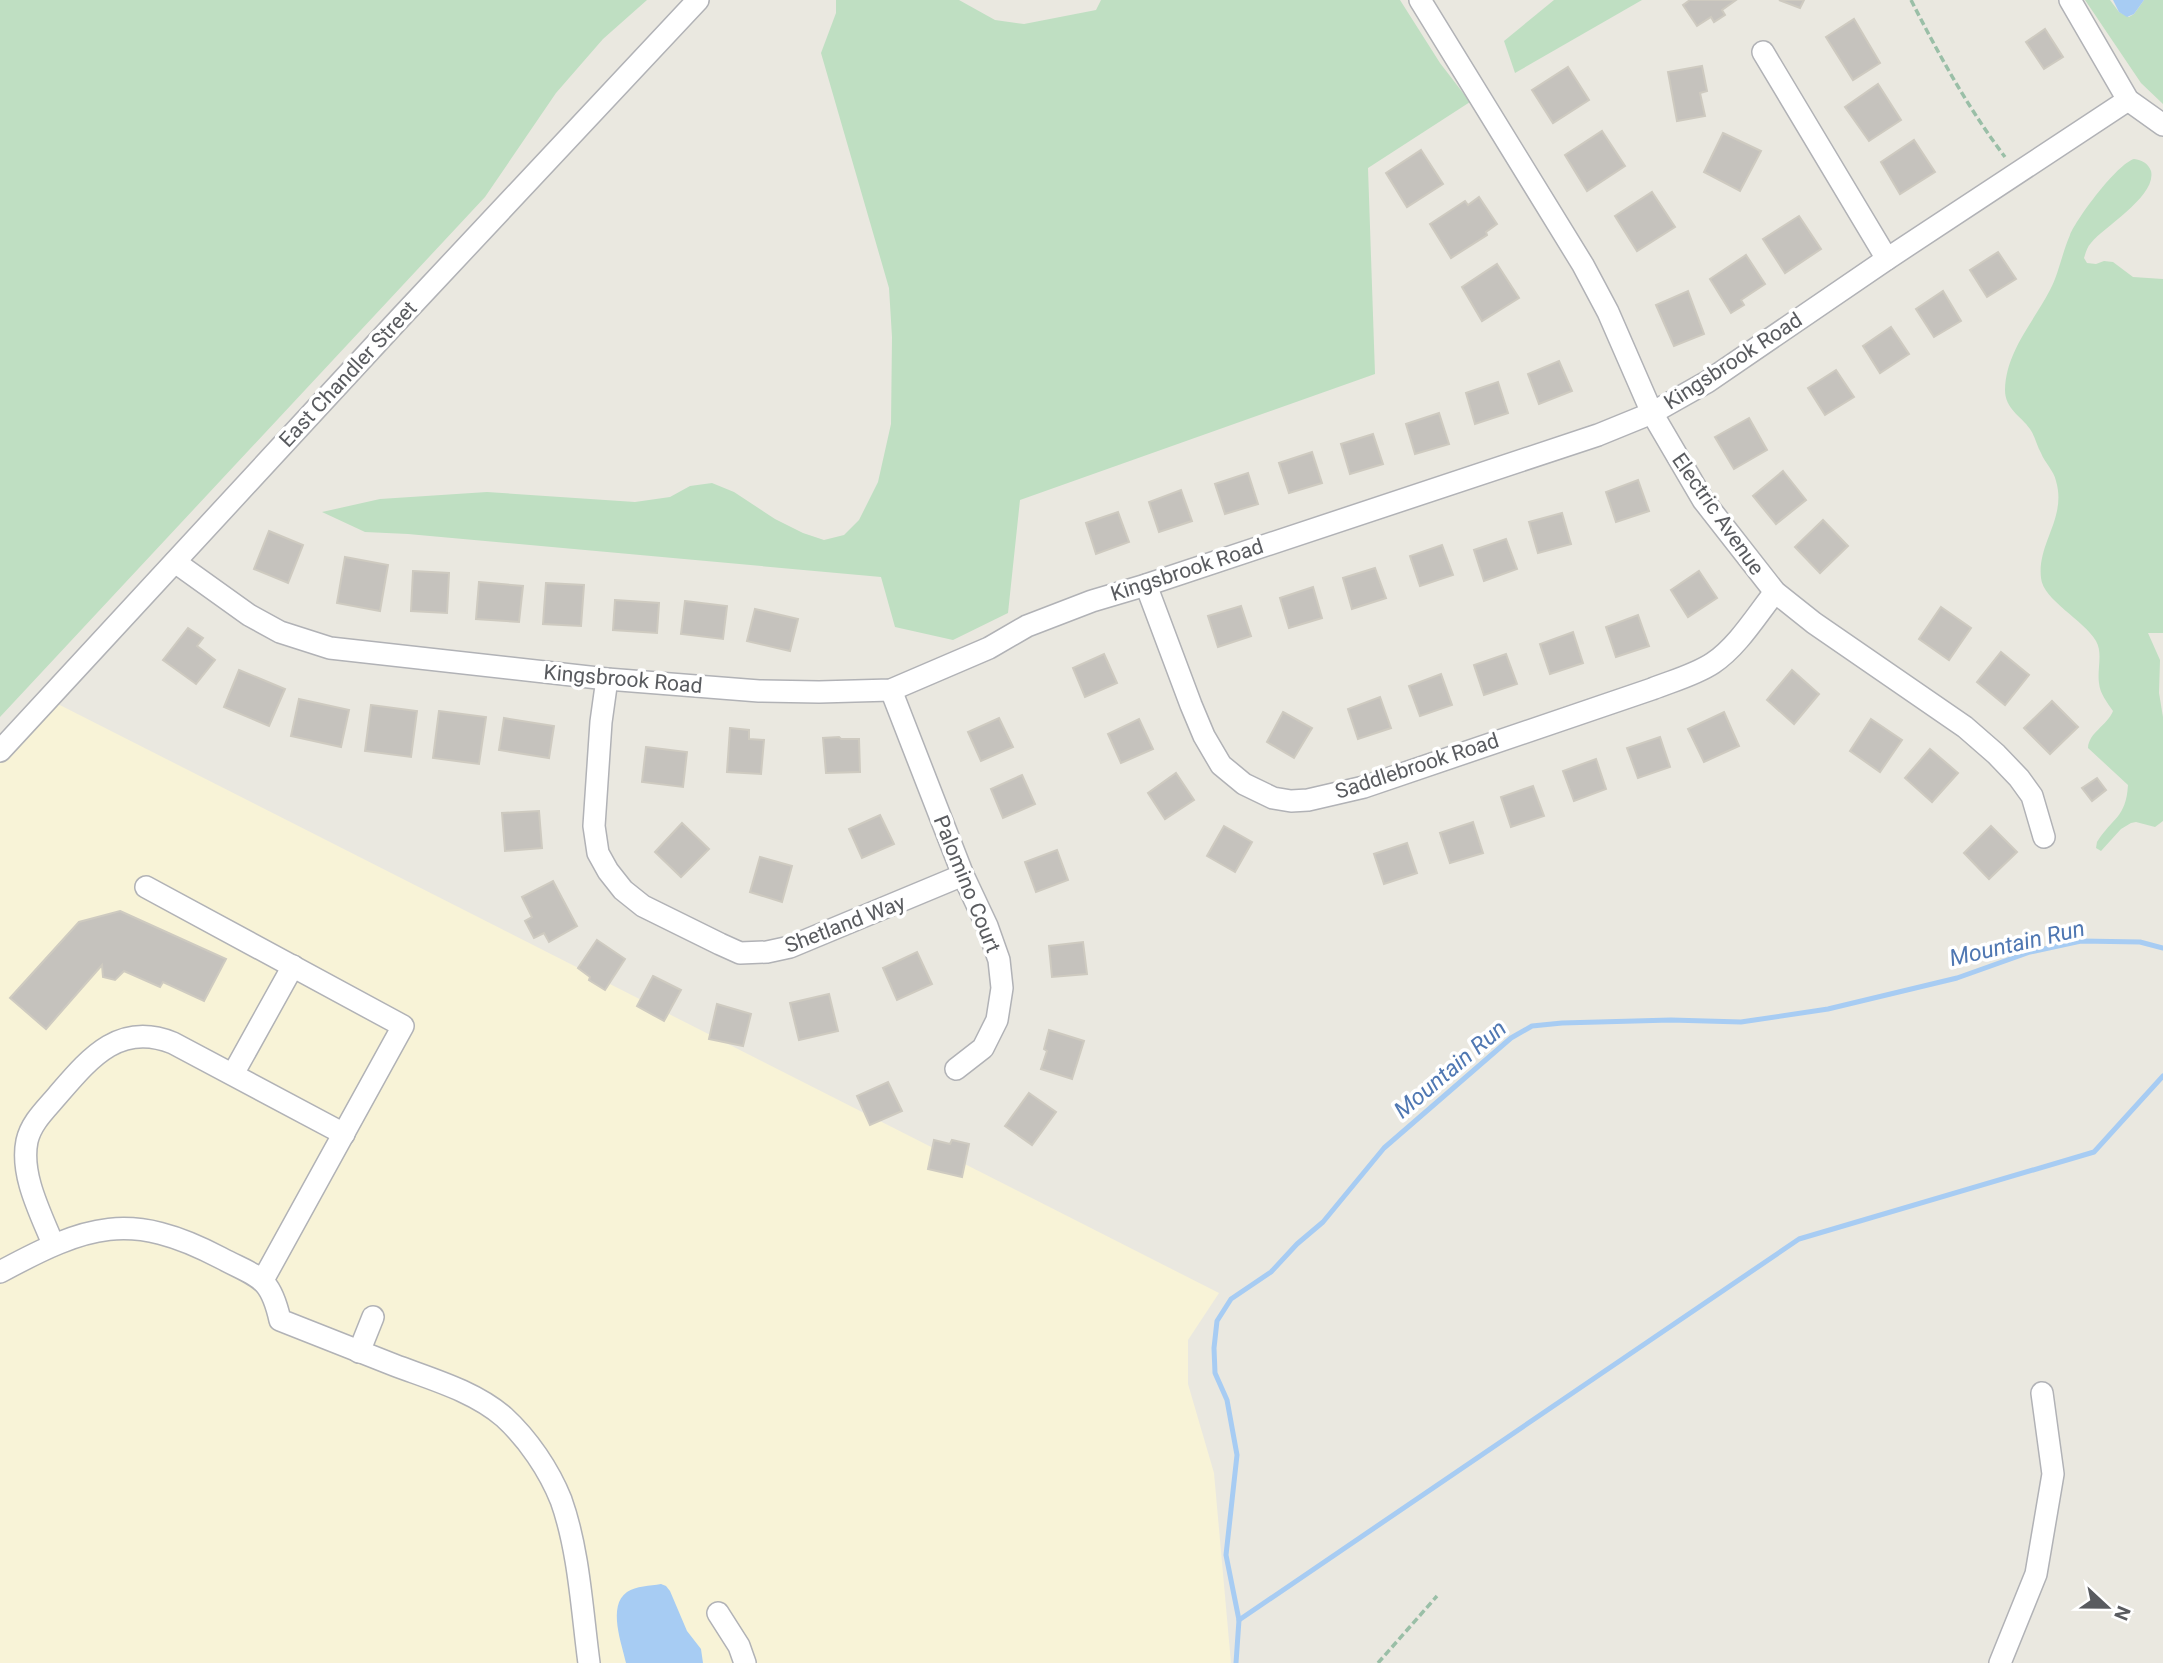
<svg xmlns="http://www.w3.org/2000/svg" width="2163" height="1663" viewBox="0 0 2163 1663" font-family="Roboto,sans-serif">
	<style>
		.commercial { fill: #f8f3d7 }
		.green { fill: #bfdfc2 }
		.water { fill: #a7ccf3 }
		.lines { fill: none; stroke-linecap: round; stroke-linejoin: round }
		.stream { stroke: #a7ccf3; stroke-width: 5 }
		.building { fill: #c5c2bd; stroke: #cecac0; stroke-width: 2 }
		.minor-casing { stroke: #b1b2b6; stroke-width: 24 }
		.path { stroke: #9abfa7; stroke-width: 3.5; stroke-dasharray: 7 3.5; stroke-linecap: butt }
		.minor { stroke: #fff; stroke-width: 21 }
		.labels { text-anchor: middle; stroke-width: 7; stroke-linejoin: round; paint-order: stroke }
		.street-label { font-size: 21px; fill: #595b5f; stroke: #fff }
		.water-label { font-size: 23px; font-style: italic; fill: #4f77b2; stroke: #fff }
	</style>
	<rect width="100%" height="100%" fill="#eae8e0"/>
	<polygon class="commercial" points="48,699 1219,1293 1188,1340 1188,1384 1214,1473 1231,1663 0,1663 0,756"/>
	<g class="green">
		<polygon points="0,0 647,0 603,39 556,93 485,197 0,717"/>
		<polygon points="836,0 959,0 995,20 1024,24 1096,10 1101,0 1400,0 1440,63 1470,102 1368,168 1375,374 1020,500 1008,613 953,640 895,627 881,577 408,534 365,532 322,512 380,499 487,492 635,502 670,497 690,486 712,483 734,492 775,519 803,533 824,540 844,535 859,520 878,482 891,424 892,337 889,288 821,53 836,13"/>
		<polygon points="1554,0 1642,0 1515,73 1504,41"/>
		<polygon points="2085,0 2110,0 2119,12 2129,17 2134,14 2144,0 2163,0 2163,104 2141,83"/>
		<path d="M 2134,159 C 2142,160 2148,163 2151,171 C 2157,196 2105,226 2091,243 C 2087,247 2086,252 2084,258 L 2087,263 L 2096,264 L 2104,261 L 2113,262 L 2133,277 L 2163,279 L 2163,633 L 2148,633 L 2160,660 L 2159,693 L 2163,717 L 2163,821 L 2155,827 L 2136,822 L 2131,823 L 2121,829 L 2101,851 L 2096,848 L 2097,842 C 2112,818 2126,818 2128,785 L 2088,748 C 2089,732 2107,726 2113,711 C 2107,702 2100,694 2099,683 C 2097,669 2103,653 2096,641 C 2084,620 2043,600 2041,578 C 2037,543 2067,518 2056,481 C 2054,471 2045,463 2041,453 C 2037,446 2035,436 2030,429 C 2021,416 2005,409 2005,390 C 2006,351 2033,323 2050,290 C 2059,273 2062,253 2070,235 C 2077,218 2117,164 2134,159 Z"/>
	</g>
	<g class="water">
		<polygon points="2113,0 2144,0 2134,14 2127,17 2119,12"/>
		<path d="M 661,1584 L 666,1586 L 670,1591 L 687,1631 L 701,1649 L 703,1663 L 626,1663 C 622,1644 607,1606 627,1592 C 636,1586 650,1586 661,1584 Z"/>
	</g>
	<g class="lines">
		<g class="stream">
			<polyline points="1239,1620 1799,1239 2094,1152 2163,1076"/>
			<polyline points="1236,1663 1239,1620 1226,1555 1237,1455 1227,1400 1215,1373 1214,1348 1217,1321 1231,1299 1271,1272 1297,1244 1323,1222 1384,1148 1511,1038 1532,1026 1562,1023 1671,1020 1741,1022 1828,1009 1957,978 2030,952 2081,941 2140,942 2163,948"/>
		</g>
	</g>
	<g class="building">
		<polygon points="1690,0 1736,0 1722,10 1725,15 1714,22 1711,17 1697,26 1683,5"/>
		<polygon points="1779,0 1804,0 1800,8"/>
		<polygon points="1854,19 1880,63 1853,80 1826,37"/>
		<polygon points="2045,29 2063,57 2044,69 2026,42"/>
		<polygon points="1702,66 1707,91 1700,93 1705,116 1677,121 1668,72"/>
		<polygon points="1568,67 1589,100 1553,123 1532,90"/>
		<polygon points="1878,84 1901,120 1869,141 1845,107"/>
		<polygon points="1602,131 1625,166 1587,191 1565,155"/>
		<polygon points="1723,133 1761,151 1740,191 1704,172"/>
		<polygon points="1914,140 1935,172 1900,194 1881,162"/>
		<polygon points="1421,150 1443,184 1407,207 1386,173"/>
		<polygon points="1652,192 1675,227 1637,251 1615,216"/>
		<polygon points="1479,197 1497,224 1486,232 1487,235 1451,258 1430,224 1465,201 1468,205"/>
		<polygon points="1799,216 1821,249 1785,273 1763,239"/>
		<polygon points="1998,252 2016,279 1987,297 1970,270"/>
		<polygon points="1746,255 1765,284 1741,300 1744,305 1731,313 1710,279"/>
		<polygon points="1497,264 1519,298 1482,321 1462,287"/>
		<polygon points="1688,291 1704,334 1674,346 1656,305"/>
		<polygon points="1943,291 1961,321 1934,337 1916,309"/>
		<polygon points="1891,327 1909,354 1880,373 1863,346"/>
		<polygon points="1559,361 1572,391 1539,404 1528,374"/>
		<polygon points="1836,370 1854,397 1825,415 1808,388"/>
		<polygon points="1498,382 1508,413 1475,424 1466,393"/>
		<polygon points="1439,413 1449,444 1415,454 1406,424"/>
		<polygon points="1749,418 1767,450 1734,469 1715,437"/>
		<polygon points="1373,434 1383,464 1350,474 1341,444"/>
		<polygon points="1312,452 1322,483 1289,493 1279,463"/>
		<polygon points="1783,471 1806,500 1776,524 1753,496"/>
		<polygon points="1248,473 1258,504 1225,514 1215,484"/>
		<polygon points="1638,480 1649,511 1616,522 1606,492"/>
		<polygon points="1181,490 1192,521 1159,532 1149,502"/>
		<polygon points="1118,512 1129,542 1096,554 1086,523"/>
		<polygon points="1562,513 1571,544 1538,553 1529,522"/>
		<polygon points="1823,520 1848,546 1820,573 1795,547"/>
		<polygon points="269,531 303,545 288,583 254,569"/>
		<polygon points="1506,539 1517,569 1484,581 1474,550"/>
		<polygon points="1442,545 1453,575 1420,586 1410,556"/>
		<polygon points="345,557 388,565 380,611 337,603"/>
		<polygon points="1375,568 1386,598 1352,609 1343,578"/>
		<polygon points="413,571 449,573 447,613 411,611"/>
		<polygon points="1699,571 1717,598 1688,617 1671,590"/>
		<polygon points="479,582 523,586 519,622 476,619"/>
		<polygon points="546,583 584,585 581,626 543,624"/>
		<polygon points="1313,587 1322,618 1289,628 1280,598"/>
		<polygon points="615,600 659,603 657,633 613,630"/>
		<polygon points="685,601 727,606 723,639 681,634"/>
		<polygon points="1241,606 1251,636 1218,647 1208,616"/>
		<polygon points="1941,607 1971,628 1949,660 1919,639"/>
		<polygon points="755,609 798,619 790,651 747,641"/>
		<polygon points="1638,615 1649,646 1616,657 1606,627"/>
		<polygon points="188,628 203,638 197,646 215,660 196,684 163,660"/>
		<polygon points="1573,632 1583,663 1550,674 1540,644"/>
		<polygon points="2001,652 2029,675 2005,705 1977,682"/>
		<polygon points="1104,654 1117,683 1085,697 1073,668"/>
		<polygon points="1506,654 1517,684 1484,695 1474,665"/>
		<polygon points="239,670 285,689 269,726 224,707"/>
		<polygon points="1792,670 1819,694 1794,724 1767,700"/>
		<polygon points="1441,674 1452,705 1420,716 1409,686"/>
		<polygon points="1380,697 1391,728 1358,739 1348,709"/>
		<polygon points="299,699 349,710 341,747 291,736"/>
		<polygon points="2052,701 2078,727 2050,754 2024,728"/>
		<polygon points="371,705 417,711 411,757 365,751"/>
		<polygon points="439,711 486,717 479,764 433,758"/>
		<polygon points="1283,712 1312,728 1294,758 1267,742"/>
		<polygon points="1724,712 1739,746 1704,762 1688,729"/>
		<polygon points="504,718 554,726 549,758 499,750"/>
		<polygon points="999,718 1013,747 981,761 968,732"/>
		<polygon points="1139,719 1153,749 1121,763 1108,734"/>
		<polygon points="1871,719 1902,740 1880,772 1850,751"/>
		<polygon points="730,728 749,730 749,739 764,740 761,774 727,772"/>
		<polygon points="839,737 841,739 859,739 860,772 826,773 823,738"/>
		<polygon points="1660,737 1670,767 1638,778 1627,748"/>
		<polygon points="646,747 687,752 683,787 642,782"/>
		<polygon points="1930,749 1958,773 1932,802 1905,778"/>
		<polygon points="1596,759 1606,789 1574,801 1563,771"/>
		<polygon points="1176,773 1194,800 1165,819 1148,793"/>
		<polygon points="1022,775 1035,804 1003,818 991,789"/>
		<polygon points="2097,778 2106,790 2092,801 2082,788"/>
		<polygon points="1533,786 1544,816 1511,827 1501,797"/>
		<polygon points="539,811 542,848 505,851 502,813"/>
		<polygon points="880,815 894,844 862,858 849,829"/>
		<polygon points="1473,822 1483,853 1450,863 1440,833"/>
		<polygon points="682,823 709,849 681,877 655,852"/>
		<polygon points="1224,826 1252,842 1235,872 1207,856"/>
		<polygon points="1991,826 2017,852 1989,879 1964,853"/>
		<polygon points="1407,843 1417,873 1384,884 1374,854"/>
		<polygon points="1057,850 1068,880 1036,892 1025,862"/>
		<polygon points="760,857 792,866 782,902 750,892"/>
		<polygon points="553,881 577,926 549,942 544,933 534,938 525,921 532,917 522,897"/>
		<polygon points="120,911 226,959 204,1001 163,982 160,987 124,971 115,980 103,977 102,965 46,1029 10,998 79,922"/>
		<polygon points="597,940 625,959 605,990 589,980 590,977 578,968"/>
		<polygon points="1083,942 1087,974 1052,977 1049,946"/>
		<polygon points="917,952 932,984 897,1000 883,968"/>
		<polygon points="653,976 681,990 664,1021 637,1006"/>
		<polygon points="829,994 838,1031 799,1040 790,1003"/>
		<polygon points="717,1004 751,1014 743,1046 709,1039"/>
		<polygon points="1049,1030 1084,1041 1072,1079 1041,1069 1047,1051 1044,1049"/>
		<polygon points="888,1082 902,1111 870,1125 857,1096"/>
		<polygon points="1029,1093 1056,1112 1032,1145 1005,1126"/>
		<polygon points="934,1140 950,1144 952,1140 969,1144 962,1177 928,1169"/>
	</g>
	<g class="lines">
		<defs>
			<g id="minor">
				<polyline points="1420,0 1583,265 1608,312 1652,413 1703,500 1775,592 1814,623 1965,727 1996,754 2019,778 2032,796 2044,837"/>
				<polyline points="2070,0 2128,100 2163,125"/>
				<polyline points="1763,52 1887,259"/>
				<polyline points="175,562 249,615 280,632 330,648 607,679 759,691 819,692 891,690 989,648 1027,626 1092,601 1146,585 1598,435 1652,413 1707,382 1887,259 2128,100"/>
				<path d="M 1146,585 L 1191,705 L 1204,736 L 1221,765 L 1244,784 L 1273,798 L 1291,801 L 1308,800 L 1364,787 L 1652,689 C 1672,681 1695,675 1713,663 C 1738,646 1756,616 1775,592"/>
				<polyline points="607,679 601,722 594,826 598,853 608,871 623,890 643,906 720,944 740,953 767,952 790,947 963,875"/>
				<polyline points="891,690 963,875 987,926 999,960 1002,988 997,1020 983,1048 956,1069"/>
				<polyline points="0,751 400,318 698,0"/>
				<polyline points="146,887 403,1026 263,1280"/>
				<polyline points="233,1074 293,966"/>
				<path d="M 53,1244 C 41,1214 20,1175 27,1141 C 31,1123 45,1110 57,1096 C 89,1059 119,1021 173,1043 L 344,1134"/>
				<path d="M 0,1272 C 87,1225 130,1210 221,1258 C 259,1278 270,1276 280,1320 C 318,1335 356,1350 394,1365 C 431,1379 474,1391 504,1417 C 528,1439 549,1470 561,1500 C 579,1550 582,1611 589,1663"/>
				<polyline points="359,1352 373,1317"/>
				<polyline points="718,1613 739,1646 745,1663"/>
				<polyline points="2000,1663 2036,1574 2053,1474 2042,1393"/>
			</g>
		</defs>
		<use href="#minor" class="minor-casing"/>
		<g class="path">
			<path d="M 1911,0 C 1939,55 1968,108 2005,157"/>
			<polyline points="1378,1663 1437,1596"/>
		</g>
		<use href="#minor" class="minor"/>
	</g>
	<g class="labels">
		<g class="street-label">
			<text transform="translate(1733 361) rotate(-33)" y="7">Kingsbrook Road</text>
			<text transform="translate(348 374) rotate(-47)" y="7">East Chandler Street</text>
			<text transform="translate(1718 514) rotate(55)" y="7">Electric Avenue</text>
			<text transform="translate(1187 570) rotate(-18)" y="7">Kingsbrook Road</text>
			<text transform="translate(623 679) rotate(5)" y="7">Kingsbrook Road</text>
			<text transform="translate(1417 766) rotate(-18)" y="7">Saddlebrook Road</text>
			<text transform="translate(967 884) rotate(68)" y="7">Palomino Court</text>
			<text transform="translate(845 924) rotate(-21)" y="7">Shetland Way</text>
		</g>
		<g class="water-label">
			<text transform="translate(2017 943) rotate(-13)" y="8">Mountain Run</text>
			<text transform="translate(1450 1069) rotate(-40)" y="8">Mountain Run</text>
		</g>
	</g>
	<g transform="translate(2107 1607) rotate(112)" stroke="#ffffff" stroke-width="5" paint-order="stroke">
	<path d="M0-5L12 26L0 18L-12 26Z" fill="#595b5f"/>
	<text y="-10" font-size="19" font-weight="bold" text-anchor="middle" fill="#595b5f">N</text>
	</g>
</svg>
